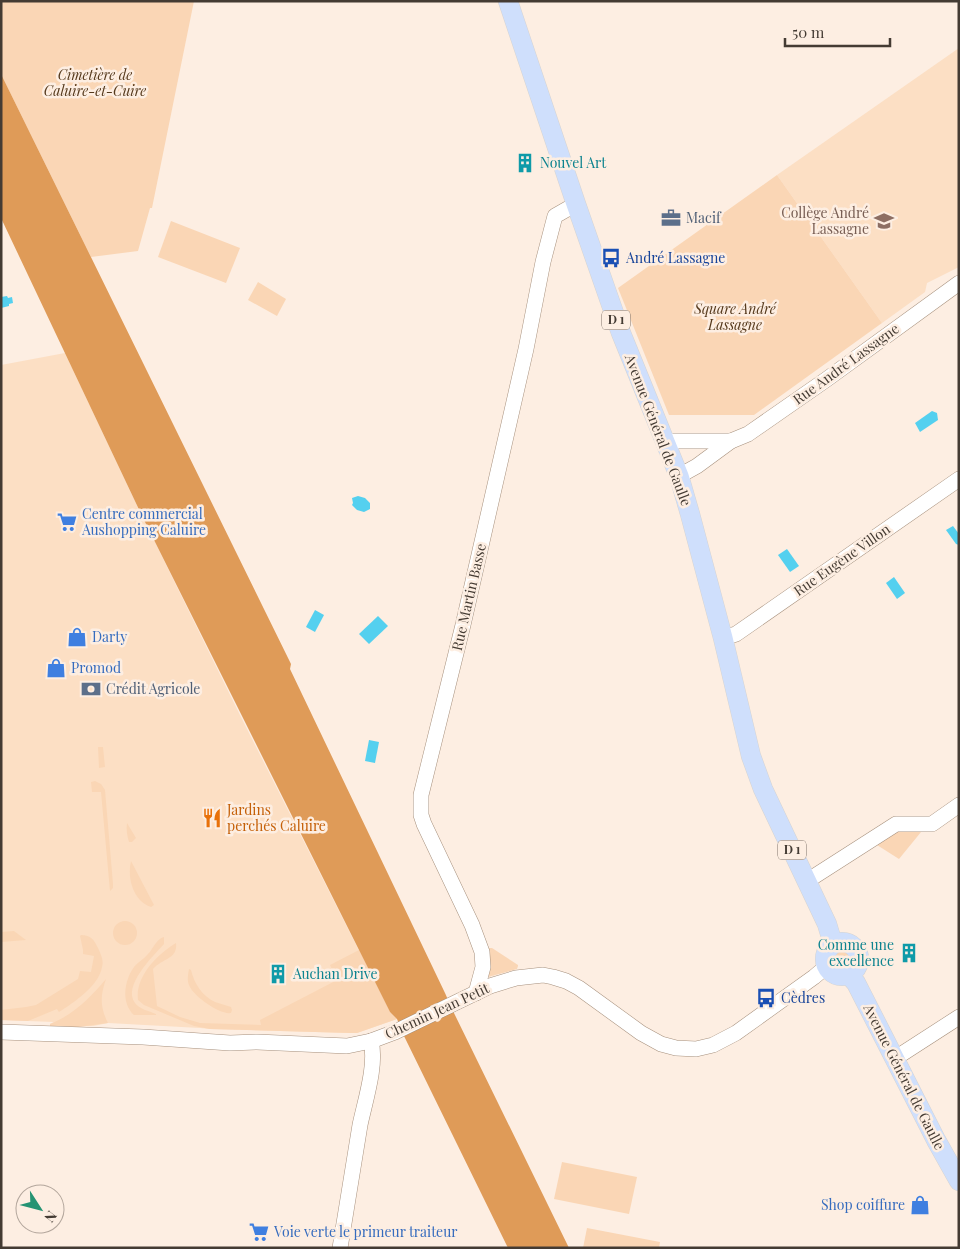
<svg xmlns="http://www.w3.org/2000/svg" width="960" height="1249" viewBox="0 0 960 1249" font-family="'Playfair Display',serif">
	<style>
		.built { fill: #fcdfc4 }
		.green { fill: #fad6b5 }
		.forest { fill: #df9b58 }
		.water { fill: #54d0ef }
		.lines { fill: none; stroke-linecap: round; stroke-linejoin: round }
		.minor-casing { stroke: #a7917e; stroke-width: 16 }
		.major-casing { stroke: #d6d4d2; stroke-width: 20 }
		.minor { stroke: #fff; stroke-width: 15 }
		.major { stroke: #cfdffc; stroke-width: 19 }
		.labels { text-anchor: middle; stroke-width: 5; stroke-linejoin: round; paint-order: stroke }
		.shield { fill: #fdeee2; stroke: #7c7168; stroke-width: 1 }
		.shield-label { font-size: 12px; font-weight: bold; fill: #443b33 }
		.park-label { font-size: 14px; font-style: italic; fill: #55391c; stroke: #fdeee2 }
		.culture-label { font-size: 14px; fill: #0d838f; stroke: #fdeee2; text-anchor: start }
		.education-label { font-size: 14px; fill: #785e54; stroke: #fdeee2; text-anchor: end }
		.service-label { font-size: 14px; fill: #4e5e75; stroke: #fdeee2; text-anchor: start }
		.transit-label { font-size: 14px; fill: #164399; stroke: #fdeee2; text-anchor: start }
		.street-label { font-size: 14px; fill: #443b33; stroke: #fdeee2 }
		.shop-label { font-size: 14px; fill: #366cbe; stroke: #fdeee2; text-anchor: start }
		.food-label { font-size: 14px; fill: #c56008; stroke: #fdeee2; text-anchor: start }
	</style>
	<rect width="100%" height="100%" fill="#fdeee2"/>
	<g class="built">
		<polygon points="959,48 959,267 927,283 925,292 882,323 777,175"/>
		<polygon points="65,353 143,518 240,715 390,1012 397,1019 357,1033 350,1033 210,1029 200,1028 108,1023 93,1026 64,1027 50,1026 50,1024 54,1022 1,1020 1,365"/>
	</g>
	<g class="green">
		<polygon points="1,1 194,1 152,208 150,208 138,251 91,257 1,74"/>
		<polygon points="777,175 882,323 754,415 669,415 618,288"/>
		<polygon points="171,221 240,248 226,283 158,257"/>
		<polygon points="258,282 286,299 277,316 248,300"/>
		<polygon points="98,747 103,747 105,767 99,768"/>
		<polygon points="95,781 101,784 105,790 113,884 113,888 110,891 101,792 92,792 91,782"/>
		<path d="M 127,823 L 136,838 L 132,842 L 129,842 C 127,836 126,829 127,823 Z"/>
		<polygon points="896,831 921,832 899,859 877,845"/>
		<path d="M 131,861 L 154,905 L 151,907 C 133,901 127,878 131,861 Z"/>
		<circle cx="125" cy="933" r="12"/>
		<polygon points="14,931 26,940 1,942 1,932"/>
		<path d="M 81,935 C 91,935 94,940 98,948 C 101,955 104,960 102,967 C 99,986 73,1003 59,1012 L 57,1009 L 28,1021 L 1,1020 L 1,1010 L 26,1007 L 36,1005 L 78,979 L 80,971 L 91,972 L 94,956 L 83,954 L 83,950 L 80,936 Z"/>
		<path d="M 164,937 L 164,944 C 153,956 122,986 135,1003 C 139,1009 149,1011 156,1014 L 156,1015 L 134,1015 C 121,1003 124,981 134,967 C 138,962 144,959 148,954 C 154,948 156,939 164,937 Z"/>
		<path d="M 176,943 C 178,959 163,958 153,969 L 157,1006 L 180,1017 L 200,1023 L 261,1025 L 260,1020 L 337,980 L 330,965 L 359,950 L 390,1012 L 397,1019 L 357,1033 L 350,1033 L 210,1029 L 194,1026 L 144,1005 L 138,1000 C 135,976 158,954 176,943 Z"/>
		<polygon points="489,948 492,948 518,965 518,966 517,969 488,977 487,949"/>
		<circle cx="843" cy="959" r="8"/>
		<path d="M 189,969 L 191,970 C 194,983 202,996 215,1002 C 220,1004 226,1005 231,1007 L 232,1010 L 231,1013 C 220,1015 193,996 189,985 C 187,981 188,974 189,969 Z"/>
		<path d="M 106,979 C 100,996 100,1007 108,1023 L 78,1027 L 50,1026 L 50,1024 C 73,1015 90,998 106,979 Z"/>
		<polygon points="562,1162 637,1177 629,1214 554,1199"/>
		<polygon points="587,1228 660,1242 659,1248 583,1248"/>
	</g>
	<polygon class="forest" points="1,74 291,664 290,669 445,993 453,1011 569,1248 508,1248 404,1036 397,1019 390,1012 143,518 1,218"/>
	<g class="water">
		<polygon points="7,296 8,298 12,297 13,303 9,304 9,306 1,308 1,297"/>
		<polygon points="932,411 937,413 938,420 920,432 915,423"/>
		<polygon points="358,496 365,498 370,503 370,509 364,512 357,510 352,505 353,503 352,498"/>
		<polygon points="953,526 959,534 959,545 956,544 946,530"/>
		<polygon points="787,549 799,566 790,572 778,555"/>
		<polygon points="894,577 905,593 897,599 886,583"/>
		<polygon points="315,610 324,615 315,632 306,627"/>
		<polygon points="378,616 388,626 369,644 359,634"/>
		<polygon points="369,740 379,742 375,763 365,761"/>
	</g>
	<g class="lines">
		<defs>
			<g id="minor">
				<polyline points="665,441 731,441"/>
				<polyline points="679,476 697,466 731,441 748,434 827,379 959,283"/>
				<polyline points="723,638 736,634 959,479"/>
				<polyline points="807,881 896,824 932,824 959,805"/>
				<polyline points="476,993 483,967 482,952 472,925 424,824 421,815 421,795 463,625 526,349 543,262 555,216 576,204"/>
				<polyline points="1,1032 143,1037 230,1043 257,1042 347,1046 371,1041 395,1032 490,986 516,978 543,975 553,977 566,981 579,988 641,1033 661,1044 676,1048 696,1049 713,1045 736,1033 814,977 827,966"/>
				<polyline points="894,1059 959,1017"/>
				<path d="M 340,1248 C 347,1207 353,1166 360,1125 C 365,1101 377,1065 371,1041"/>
			</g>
			<g id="major">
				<polyline points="508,1 576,204 621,333 679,476 690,514 723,638 751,756 763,789 827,924 833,944"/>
				<circle cx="842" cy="959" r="17"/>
				<polyline points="848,974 856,983 936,1140 959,1181"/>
			</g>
		</defs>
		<use href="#minor" class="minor-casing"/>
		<use href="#major" class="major-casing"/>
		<use href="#minor" class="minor"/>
		<use href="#major" class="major"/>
	</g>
	<defs>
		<symbol id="building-bare" viewBox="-9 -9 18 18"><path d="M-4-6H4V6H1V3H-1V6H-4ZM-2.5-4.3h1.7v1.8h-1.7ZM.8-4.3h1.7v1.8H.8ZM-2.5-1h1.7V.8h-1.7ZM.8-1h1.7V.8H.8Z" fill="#0f9aa8" stroke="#fdeee2" stroke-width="2.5" paint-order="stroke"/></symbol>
		<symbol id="office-bare" viewBox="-9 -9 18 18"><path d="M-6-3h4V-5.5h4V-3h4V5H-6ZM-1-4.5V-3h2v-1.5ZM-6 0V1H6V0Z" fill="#5c6f8a" stroke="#fdeee2" stroke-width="2.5" paint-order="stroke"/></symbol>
		<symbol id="school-bare" viewBox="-9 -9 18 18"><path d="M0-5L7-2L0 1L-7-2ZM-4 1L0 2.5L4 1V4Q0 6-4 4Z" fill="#8d6e63" stroke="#fdeee2" stroke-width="2.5" paint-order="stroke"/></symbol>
		<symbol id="bus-bare" viewBox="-9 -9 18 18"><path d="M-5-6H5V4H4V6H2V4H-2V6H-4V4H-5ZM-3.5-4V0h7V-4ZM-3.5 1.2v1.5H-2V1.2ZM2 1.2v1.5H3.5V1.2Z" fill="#1a4fb4" stroke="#fdeee2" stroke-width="2.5" paint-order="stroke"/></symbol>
		<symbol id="supermarket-bare" viewBox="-9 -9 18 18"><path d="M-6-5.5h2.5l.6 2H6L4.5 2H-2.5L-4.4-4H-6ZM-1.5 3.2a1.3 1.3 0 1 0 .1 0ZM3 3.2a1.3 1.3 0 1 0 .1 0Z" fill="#3f7fe0" stroke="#fdeee2" stroke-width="2.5" paint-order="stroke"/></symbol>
		<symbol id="shop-bare" viewBox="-9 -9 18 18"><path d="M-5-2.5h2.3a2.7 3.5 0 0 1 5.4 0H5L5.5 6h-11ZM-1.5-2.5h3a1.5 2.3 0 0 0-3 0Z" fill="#3f7fe0" stroke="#fdeee2" stroke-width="2.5" paint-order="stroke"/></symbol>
		<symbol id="bank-bare" viewBox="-9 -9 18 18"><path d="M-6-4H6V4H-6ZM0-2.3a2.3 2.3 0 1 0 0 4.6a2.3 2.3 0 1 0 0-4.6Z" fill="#5c6f8a" stroke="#fdeee2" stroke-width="2.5" paint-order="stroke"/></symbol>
		<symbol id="restaurant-bare" viewBox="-9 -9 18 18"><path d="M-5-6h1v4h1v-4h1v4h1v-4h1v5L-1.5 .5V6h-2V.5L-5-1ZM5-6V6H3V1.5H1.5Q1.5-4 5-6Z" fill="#e8710a" stroke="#fdeee2" stroke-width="2.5" paint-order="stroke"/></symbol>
	</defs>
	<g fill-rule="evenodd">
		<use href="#building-bare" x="511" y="149" width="28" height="28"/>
		<use href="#office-bare" x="657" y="204" width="28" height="28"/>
		<use href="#school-bare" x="870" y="207" width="28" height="28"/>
		<use href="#bus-bare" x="597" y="244" width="28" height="28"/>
		<use href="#supermarket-bare" x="53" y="508" width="28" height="28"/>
		<use href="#shop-bare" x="63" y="623" width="28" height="28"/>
		<use href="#shop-bare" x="42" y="654" width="28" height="28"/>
		<use href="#bank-bare" x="77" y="675" width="28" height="28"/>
		<use href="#restaurant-bare" x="198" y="804" width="28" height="28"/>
		<use href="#building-bare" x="895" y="939" width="28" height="28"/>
		<use href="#building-bare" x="264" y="960" width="28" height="28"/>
		<use href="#bus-bare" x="752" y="984" width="28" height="28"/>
		<use href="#shop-bare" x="906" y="1191" width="28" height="28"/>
		<use href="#supermarket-bare" x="245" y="1218" width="28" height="28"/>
	</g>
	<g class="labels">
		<g class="shield">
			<rect x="602" y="310.5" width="28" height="19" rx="4"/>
			<rect x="778" y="840.5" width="28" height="19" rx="4"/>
		</g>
		<g class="shield-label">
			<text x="616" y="324">D 1</text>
			<text x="792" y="854">D 1</text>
		</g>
		<g class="park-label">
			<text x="95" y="80">Cimetière de<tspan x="95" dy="16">Caluire-et-Cuire</tspan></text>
			<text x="735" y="314">Square André<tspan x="735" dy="16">Lassagne</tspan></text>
		</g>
		<g class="culture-label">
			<text x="540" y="168">Nouvel Art</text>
			<text x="894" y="950" text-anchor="end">Comme une<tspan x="894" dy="16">excellence</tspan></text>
			<text x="293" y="979">Auchan Drive</text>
		</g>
		<g class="education-label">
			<text x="869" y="218">Collège André<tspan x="869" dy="16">Lassagne</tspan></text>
		</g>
		<g class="service-label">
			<text x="686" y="223">Macif</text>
			<text x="106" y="694">Crédit Agricole</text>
		</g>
		<g class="transit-label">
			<text x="626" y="263">André Lassagne</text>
			<text x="781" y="1003">Cèdres</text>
		</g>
		<g class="street-label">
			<text transform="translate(846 364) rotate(-36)" y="5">Rue André Lassagne</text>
			<text transform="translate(658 430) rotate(69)" y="5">Avenue Général de Gaulle</text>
			<text transform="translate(842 560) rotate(-35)" y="5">Rue Eugène Villon</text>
			<text transform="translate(469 597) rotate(-77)" y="5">Rue Martin Basse</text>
			<text transform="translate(437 1011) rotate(-25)" y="5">Chemin Jean Petit</text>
			<text transform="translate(904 1077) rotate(63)" y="5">Avenue Général de Gaulle</text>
		</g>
		<g class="shop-label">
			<text x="82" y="519">Centre commercial<tspan x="82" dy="16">Aushopping Caluire</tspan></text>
			<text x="92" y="642">Darty</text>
			<text x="71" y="673">Promod</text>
			<text x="905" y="1210" text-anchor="end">Shop coiffure</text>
			<text x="274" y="1237">Voie verte le primeur traiteur</text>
		</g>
		<g class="food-label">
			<text x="227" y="815">Jardins<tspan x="227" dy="16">perchés Caluire</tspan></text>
		</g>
	</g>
	<rect width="960" height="1249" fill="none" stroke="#443b33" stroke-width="5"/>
	<g transform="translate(40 1209) rotate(126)"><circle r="24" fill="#fdeee2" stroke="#b3a69c"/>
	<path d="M0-4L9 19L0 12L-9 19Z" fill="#259373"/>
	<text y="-8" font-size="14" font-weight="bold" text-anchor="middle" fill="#443b33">N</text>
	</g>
	<path d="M785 38v8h105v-8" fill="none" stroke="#443b33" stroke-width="2.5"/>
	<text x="792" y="38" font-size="15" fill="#443b33" stroke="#fdeee2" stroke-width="4" paint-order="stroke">50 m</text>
</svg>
